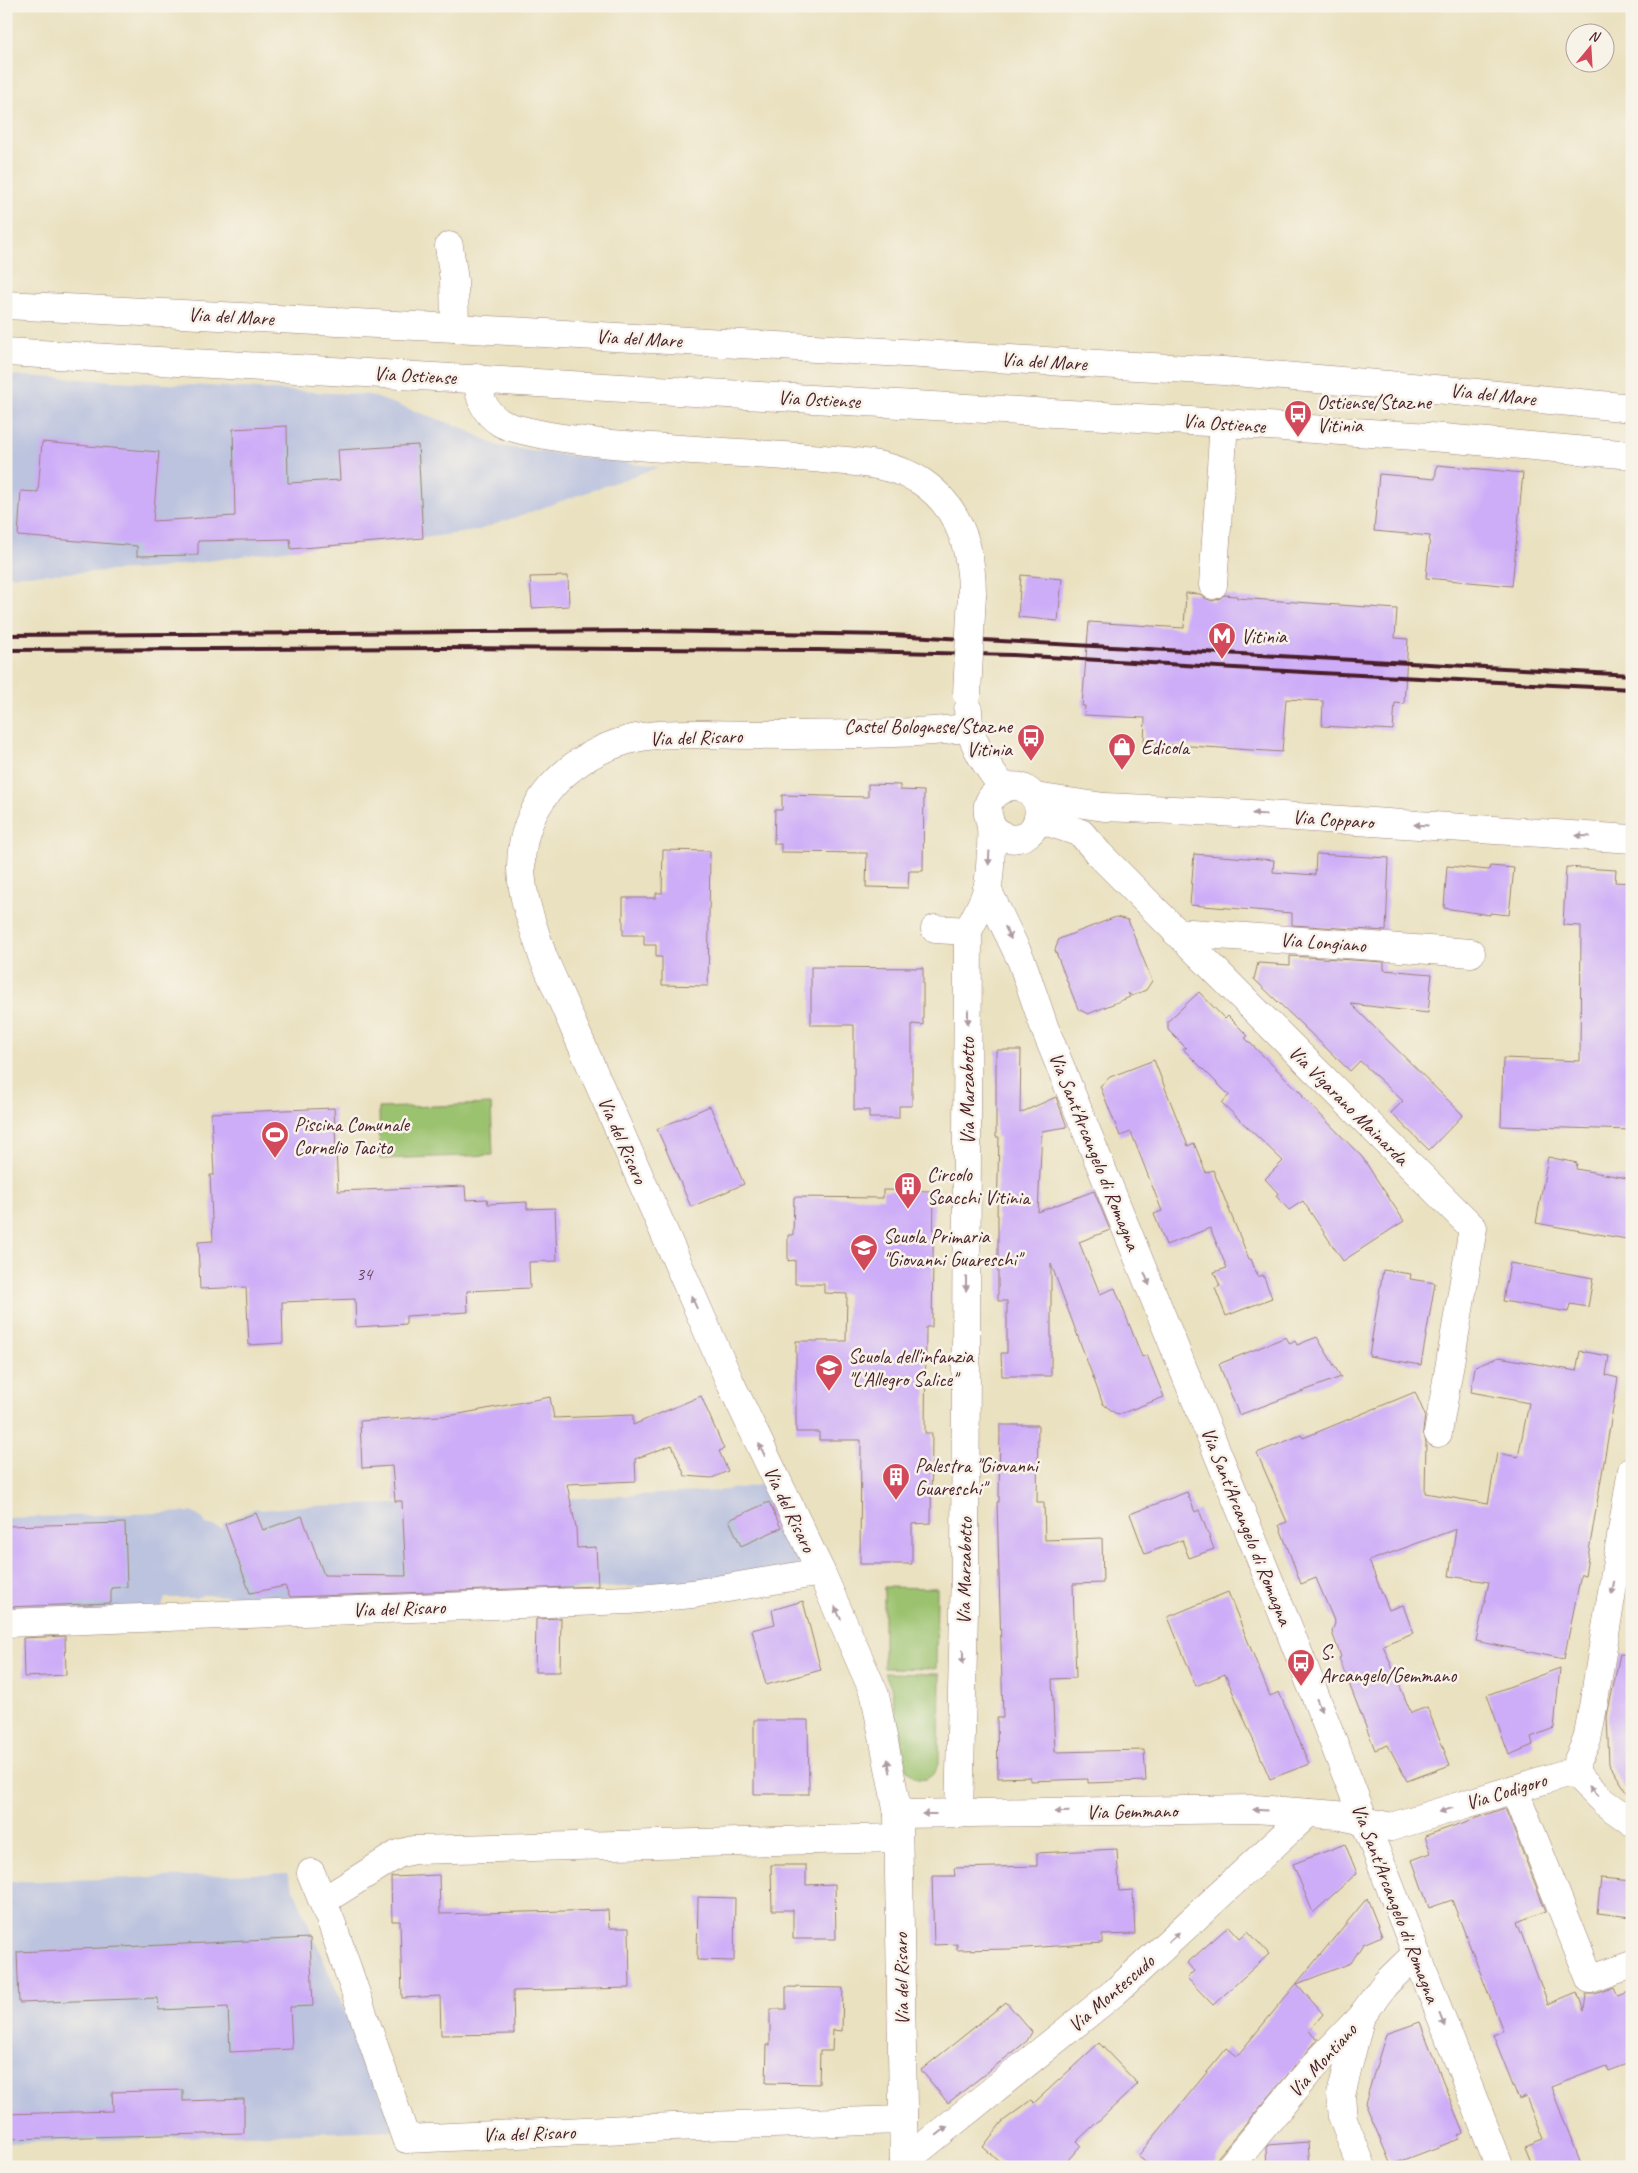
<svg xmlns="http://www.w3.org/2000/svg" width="1638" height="2173" viewBox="0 0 1638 2173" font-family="Caveat,sans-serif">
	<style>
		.industrial { fill: #bbc3de }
		.green { fill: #9bc26e; stroke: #72704c }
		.building { fill: #ceadf8 }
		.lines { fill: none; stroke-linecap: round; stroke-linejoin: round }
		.minor-casing { stroke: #9a8076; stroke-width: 29 }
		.major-casing { stroke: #9a8076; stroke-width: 29 }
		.minor { stroke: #fff; stroke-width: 28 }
		.major { stroke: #fff; stroke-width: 28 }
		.rail { stroke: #4a1f2b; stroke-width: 4 }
		.minor-bridge-casing { stroke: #9a8076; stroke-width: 29; stroke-linecap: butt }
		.minor-bridge { stroke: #fff; stroke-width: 28 }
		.oneway { fill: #ae9aa0 }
		.labels { text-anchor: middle; stroke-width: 5; stroke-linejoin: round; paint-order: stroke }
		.number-label { font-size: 18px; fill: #6b425e }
		.street-label { font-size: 20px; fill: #4a1f2b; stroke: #f7f3e8 }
		.poi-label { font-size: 20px; fill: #4a1f2b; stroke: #f7f3e8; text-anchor: start }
	</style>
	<rect width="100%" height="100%" fill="#f7f3e8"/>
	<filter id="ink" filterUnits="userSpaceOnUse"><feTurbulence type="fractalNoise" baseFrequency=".02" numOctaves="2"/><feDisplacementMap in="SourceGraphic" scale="10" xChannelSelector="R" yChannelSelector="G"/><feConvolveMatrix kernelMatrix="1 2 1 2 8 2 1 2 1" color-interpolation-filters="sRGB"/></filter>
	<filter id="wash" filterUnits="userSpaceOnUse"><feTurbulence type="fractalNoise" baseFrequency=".0096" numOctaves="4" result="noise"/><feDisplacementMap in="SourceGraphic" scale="20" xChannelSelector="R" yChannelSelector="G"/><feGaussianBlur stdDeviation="1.12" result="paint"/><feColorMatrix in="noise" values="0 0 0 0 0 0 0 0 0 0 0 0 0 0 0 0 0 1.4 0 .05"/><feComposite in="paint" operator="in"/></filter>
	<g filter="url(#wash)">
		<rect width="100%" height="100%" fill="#eae1c0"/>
		<g class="industrial">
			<polygon points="6,375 369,395 463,428 498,446 659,467 476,531 423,538 291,549 153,569 6,576"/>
			<polygon points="766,1484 801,1558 797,1567 719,1582 290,1604 284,1597 203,1595 196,1598 165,1598 161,1610 6,1616 6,1518 192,1512 204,1520 206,1524 223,1529 223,1524 256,1508 262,1510 301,1506 495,1502 718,1491"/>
			<polygon points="287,1873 395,2130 6,2143 6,1882"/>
		</g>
		<g class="green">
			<polygon points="491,1104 493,1155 380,1159 379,1108"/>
			<polygon points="884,1587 937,1588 936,1669 884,1668"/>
			<path d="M 884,1673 L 940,1674 L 939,1763 C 933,1782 916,1786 906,1768 L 891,1687 Z"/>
		</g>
		<g id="blocks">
			<g class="building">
				<polygon points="287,426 288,483 340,480 338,450 418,445 423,538 291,549 290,539 198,541 198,555 137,556 137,546 18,536 21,491 38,492 42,442 159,452 153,521 235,516 233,429"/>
				<polygon points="1437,465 1523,473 1512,586 1426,578 1430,536 1374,531 1379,474 1435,479"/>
				<polygon points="1021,575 1062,579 1058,621 1018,617"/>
				<polygon points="568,576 569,606 532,608 530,577"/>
				<polygon points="1186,593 1200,594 1205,598 1212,601 1219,599 1224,595 1237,596 1237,598 1397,609 1395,638 1408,639 1404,704 1395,703 1393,730 1322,726 1323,701 1286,699 1282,752 1144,743 1145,718 1084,715 1085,706 1082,706 1089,622 1184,628"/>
				<polygon points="868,784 900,785 900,790 924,791 923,871 909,871 908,888 866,887 867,853 781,852 781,844 774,844 775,810 782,810 782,795 868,797"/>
				<polygon points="663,850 710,851 708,986 662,985 662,957 656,957 656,945 644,945 644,935 623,935 623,898 656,898 656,893 662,893"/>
				<polygon points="1194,854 1274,860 1273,872 1315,875 1316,854 1389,858 1386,931 1292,925 1292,913 1190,905"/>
				<polygon points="1447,866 1489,870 1490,866 1514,868 1509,915 1490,913 1490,915 1444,908"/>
				<polygon points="1566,867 1616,870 1615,882 1632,883 1632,1130 1501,1126 1503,1058 1580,1061 1581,926 1563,925"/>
				<polygon points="1116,917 1128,920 1152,981 1146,990 1132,996 1128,993 1130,997 1088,1014 1078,1009 1055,950 1059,939"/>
				<polygon points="1290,956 1384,962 1384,970 1432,974 1428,1013 1351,1004 1463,1115 1429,1150 1391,1113 1403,1101 1360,1061 1350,1071 1254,979 1258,963 1290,965"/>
				<polygon points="811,967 923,968 923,1025 912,1024 912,1106 899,1106 899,1118 869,1118 869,1110 854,1110 854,1025 811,1025"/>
				<polygon points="1199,992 1225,1019 1228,1016 1248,1036 1245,1038 1303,1095 1302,1096 1362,1157 1404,1221 1343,1261 1303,1201 1289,1210 1276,1196 1278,1193 1265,1179 1283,1161 1222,1103 1229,1095 1183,1049 1186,1048 1168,1030 1168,1021"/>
				<polygon points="996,1050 1021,1050 1020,1113 1056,1097 1067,1127 1042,1131 1038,1212 1094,1191 1110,1230 1079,1242 1100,1294 1115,1288 1142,1357 1147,1355 1164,1397 1120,1414 1115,1413 1103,1404 1051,1264 1051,1376 1002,1376 1001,1353 1007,1353 1007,1301 998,1301 998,1215 997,1215 999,1137 996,1137"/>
				<polygon points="1154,1060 1188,1146 1194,1143 1206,1173 1213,1170 1249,1259 1251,1259 1258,1277 1263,1275 1272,1298 1226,1316 1215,1288 1220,1286 1214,1272 1227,1268 1210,1228 1166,1245 1154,1214 1162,1211 1131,1132 1120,1136 1100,1086 1110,1077"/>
				<polygon points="710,1106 744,1184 691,1207 657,1129"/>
				<polygon points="334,1108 338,1191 465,1186 466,1200 487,1199 488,1204 527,1202 527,1209 555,1208 557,1261 529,1262 530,1288 467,1291 468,1312 406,1316 406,1324 356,1327 355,1299 282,1302 283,1343 249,1345 246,1287 200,1289 198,1242 213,1241 210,1175 214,1175 211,1113"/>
				<polygon points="1548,1157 1577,1163 1576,1169 1632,1179 1632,1240 1536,1223"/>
				<polygon points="883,1190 934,1191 932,1327 926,1327 925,1433 932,1433 931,1523 912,1524 912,1564 860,1564 861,1440 819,1440 819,1432 796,1432 796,1341 846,1341 847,1294 824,1293 824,1284 795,1284 795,1260 788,1261 788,1235 793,1235 794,1197 883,1198"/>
				<polygon points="1510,1263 1593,1278 1588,1307 1570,1304 1568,1312 1503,1301"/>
				<polygon points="1383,1270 1411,1274 1410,1279 1435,1283 1421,1365 1369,1356"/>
				<polygon points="1286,1337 1290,1344 1295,1341 1297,1345 1317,1337 1341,1377 1239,1415 1219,1364"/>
				<polygon points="1580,1351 1609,1356 1606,1375 1618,1378 1585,1575 1581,1574 1564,1659 1476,1641 1489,1582 1449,1576 1456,1529 1369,1561 1389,1610 1403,1605 1413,1633 1383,1645 1411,1713 1427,1707 1450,1765 1407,1781 1388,1745 1375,1750 1339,1658 1341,1657 1332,1632 1335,1623 1316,1578 1301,1584 1279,1525 1287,1522 1257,1453 1301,1435 1303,1438 1415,1392 1425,1415 1423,1431 1426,1442 1425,1493 1488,1504 1497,1453 1518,1457 1529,1403 1471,1392 1475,1367 1499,1357 1576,1371"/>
				<polygon points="701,1396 724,1449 719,1451 728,1471 712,1478 685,1476 672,1445 635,1459 636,1481 567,1484 576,1528 577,1548 596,1547 598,1586 290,1597 285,1586 250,1593 225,1524 256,1513 263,1530 302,1516 324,1575 406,1576 402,1501 395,1501 392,1466 362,1468 360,1421 454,1415 550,1397 554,1418 633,1415 633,1425"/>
				<polygon points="1000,1425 1038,1425 1037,1502 1044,1502 1045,1540 1102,1538 1103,1583 1073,1584 1076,1678 1052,1679 1055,1752 1144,1750 1146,1781 1088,1783 1088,1779 1030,1781 1030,1777 998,1778 997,1718 1003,1718 997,1502 999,1502"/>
				<polygon points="1187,1492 1195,1512 1199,1510 1214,1549 1189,1558 1182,1540 1145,1554 1130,1514"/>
				<polygon points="769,1502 781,1528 741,1546 729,1520"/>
				<polygon points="125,1523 127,1587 111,1588 111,1603 6,1607 6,1526"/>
				<polygon points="1228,1592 1270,1696 1279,1692 1309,1764 1270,1779 1225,1674 1196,1686 1168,1617"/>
				<polygon points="803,1601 821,1670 766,1685 752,1630 775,1624 772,1610"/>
				<polygon points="561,1618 560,1672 535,1672 536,1619"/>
				<polygon points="65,1636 66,1675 24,1677 23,1638"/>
				<polygon points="1620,1654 1632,1655 1632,1800 1609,1764 1607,1716"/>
				<polygon points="1560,1668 1554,1728 1531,1737 1533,1745 1509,1755 1487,1695"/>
				<polygon points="754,1720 808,1720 809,1794 754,1794"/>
				<polygon points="1505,1808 1546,1911 1517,1922 1548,2004 1577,1992 1584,2011 1586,1994 1595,1994 1614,1987 1618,1996 1632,1991 1632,2062 1608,2071 1606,2066 1551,2087 1582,2167 1533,2167 1525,2147 1543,2140 1526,2097 1519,2100 1493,2035 1503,2031 1452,1900 1429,1908 1412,1860 1431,1853 1425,1836"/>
				<polygon points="1345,1844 1357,1873 1313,1913 1293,1864"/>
				<polygon points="1117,1849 1119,1891 1133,1890 1135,1934 1102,1935 1102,1943 1010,1949 957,1950 957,1944 934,1945 932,1876 955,1876 954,1868 1037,1866 1037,1853"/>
				<polygon points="771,1865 806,1865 806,1885 835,1884 836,1939 793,1939 793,1910 772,1910"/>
				<polygon points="439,1875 440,1914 608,1910 609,1928 629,1928 630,1988 513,1991 514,2034 441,2035 440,1996 402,1998 400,1921 392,1921 391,1877"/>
				<polygon points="1601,1878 1632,1881 1632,1917 1597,1913"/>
				<polygon points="698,1897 735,1898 734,1961 697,1960"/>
				<polygon points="1367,1898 1382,1936 1363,1944 1351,1963 1297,1984 1323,2014 1309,2031 1318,2039 1218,2157 1213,2167 1151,2167 1138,2156 1227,2048 1237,2056"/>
				<polygon points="1229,1926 1240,1938 1248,1931 1269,1954 1213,2005 1187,1978 1194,1971 1187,1963"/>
				<polygon points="310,1938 313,2006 290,2007 292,2049 230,2052 228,2007 159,2010 158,1998 19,2003 17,1952"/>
				<polygon points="786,1987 843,1988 842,2031 833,2030 832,2051 820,2051 819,2084 766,2083 767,2045 770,2045 770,2009 786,2009"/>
				<polygon points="1006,2002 1032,2032 1027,2041 948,2103 921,2070"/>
				<polygon points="1420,2022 1463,2133 1458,2136 1459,2139 1391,2165 1365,2103 1386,2034"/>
				<polygon points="1099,2043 1138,2084 1077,2141 1081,2145 1062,2167 1006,2167 983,2147 1002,2122 1031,2100 1034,2103"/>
				<polygon points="183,2090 183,2101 244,2099 244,2133 6,2139 6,2114 113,2111 112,2092"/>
				<polygon points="1308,2142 1310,2167 1267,2167 1266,2148 1268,2145"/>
			</g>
		</g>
	</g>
	<g filter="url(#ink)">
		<use href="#blocks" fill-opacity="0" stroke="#9a8076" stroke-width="1"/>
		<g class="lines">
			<defs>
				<g id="minor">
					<polyline points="449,246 454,280 455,328"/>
					<path d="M 477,378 C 479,397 484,413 501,423 C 508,427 518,429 526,431 C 555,438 582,441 612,444 C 682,450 753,453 823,459 C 855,462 894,463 922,482 C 960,508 972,550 972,594"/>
					<polyline points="1213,585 1224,423"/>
					<path d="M 968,710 C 968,742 986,764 1004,789"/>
					<polyline points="1035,797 1104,807 1220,812 1632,839"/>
					<polyline points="1039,819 1081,833 1099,854 1473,1228 1438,1433"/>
					<polyline points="987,889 1022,962 1045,1029 1291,1634 1500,2167"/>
					<polyline points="935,929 968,931"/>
					<polyline points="1176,932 1471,953"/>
					<polyline points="6,1623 629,1600 692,1594 821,1572"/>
					<polyline points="1573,1771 1587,1740 1593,1707 1632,1470"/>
					<polyline points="1514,1789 1590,1979 1632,1964"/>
					<polyline points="898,1814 1255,1809 1337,1815 1391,1827 1573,1771 1604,1802 1632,1822"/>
					<path d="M 959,1814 L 965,1570 L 968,931 C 974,918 984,903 987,889 C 990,880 992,837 991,827 C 990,819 986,814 988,805 C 992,791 1012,781 1025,789 C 1051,804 1037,844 1007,838 C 1002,836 996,830 991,827"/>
					<polyline points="311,1873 332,1924 406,2139 672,2127 903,2120"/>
					<polyline points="323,1901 398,1854 413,1850 898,1838"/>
					<polyline points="1360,2019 1341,2095 1343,2119 1362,2167"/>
					<polyline points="904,2162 1115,1992 1308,1813"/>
					<path d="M 904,2167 L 898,1814 L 875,1695 L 821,1572 L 730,1382 L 543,957 C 534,928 522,900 521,869 C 520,804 568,757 628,740 C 653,733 682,734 707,734 C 736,735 765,735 794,735 C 852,734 910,734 968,728"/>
					<polyline points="1230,2167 1313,2067 1360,2018 1385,1984 1416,1954"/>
				</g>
				<g id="major">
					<polyline points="6,305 455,328 1224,371 1446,390 1632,408"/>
					<polyline points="6,352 1224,423 1444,438 1632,455"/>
				</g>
			</defs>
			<use href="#minor" class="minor-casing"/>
			<use href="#major" class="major-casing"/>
			<use href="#minor" class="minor"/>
			<use href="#major" class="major"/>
			<g class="rail">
				<polyline points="6,635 647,631 891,635 1632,675"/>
				<polyline points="6,650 443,648 819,650 1013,655 1321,673 1632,689"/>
			</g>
			<defs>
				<polyline id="minor-bridge" points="967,694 972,594"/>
			</defs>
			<use href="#minor-bridge" class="minor-bridge-casing"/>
			<use href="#minor-bridge" class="minor-bridge"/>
		</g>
		<defs><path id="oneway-solid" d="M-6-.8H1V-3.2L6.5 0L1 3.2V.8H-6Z" transform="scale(1.25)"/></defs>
		<g class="oneway">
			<use href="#oneway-solid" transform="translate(1259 814) rotate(-176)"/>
			<use href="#oneway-solid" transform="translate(1421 825) rotate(-176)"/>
			<use href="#oneway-solid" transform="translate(1583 836) rotate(-176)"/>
			<use href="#oneway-solid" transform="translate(989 858) rotate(93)"/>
			<use href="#oneway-solid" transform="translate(1008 933) rotate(65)"/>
			<use href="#oneway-solid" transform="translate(968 1017) rotate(90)"/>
			<use href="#oneway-solid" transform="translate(1147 1279) rotate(68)"/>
			<use href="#oneway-solid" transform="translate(966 1284) rotate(90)"/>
			<use href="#oneway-solid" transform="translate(694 1302) rotate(-114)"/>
			<use href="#oneway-solid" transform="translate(762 1450) rotate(-116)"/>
			<use href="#oneway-solid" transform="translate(1613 1588) rotate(99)"/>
			<use href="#oneway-solid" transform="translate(838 1613) rotate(-114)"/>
			<use href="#oneway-solid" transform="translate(963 1657) rotate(91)"/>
			<use href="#oneway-solid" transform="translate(1319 1705) rotate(68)"/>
			<use href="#oneway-solid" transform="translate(889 1766) rotate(-101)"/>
			<use href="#oneway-solid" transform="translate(1594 1791) rotate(-135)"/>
			<use href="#oneway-solid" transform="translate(1260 1810) rotate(-177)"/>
			<use href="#oneway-solid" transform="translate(1446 1810) rotate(163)"/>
			<use href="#oneway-solid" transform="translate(1062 1812) rotate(179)"/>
			<use href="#oneway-solid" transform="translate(929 1814) rotate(180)"/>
			<use href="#oneway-solid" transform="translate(1174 1937) rotate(-43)"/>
			<use href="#oneway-solid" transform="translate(1442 2020) rotate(68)"/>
			<use href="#oneway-solid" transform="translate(942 2131) rotate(-39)"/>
		</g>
	</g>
	<defs>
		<symbol id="bus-pin" viewBox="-11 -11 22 30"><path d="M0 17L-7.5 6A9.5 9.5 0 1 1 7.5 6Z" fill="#d1495b" stroke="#f7f3e8"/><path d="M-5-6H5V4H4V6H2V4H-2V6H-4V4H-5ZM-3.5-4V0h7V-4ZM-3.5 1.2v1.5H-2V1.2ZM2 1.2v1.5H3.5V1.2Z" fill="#fff"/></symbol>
		<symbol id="metro-pin" viewBox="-11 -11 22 30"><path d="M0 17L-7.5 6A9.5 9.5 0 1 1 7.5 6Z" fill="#d1495b" stroke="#f7f3e8"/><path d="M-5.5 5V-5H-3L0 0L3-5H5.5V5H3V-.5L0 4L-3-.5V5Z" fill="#fff"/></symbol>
		<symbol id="shop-pin" viewBox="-11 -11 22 30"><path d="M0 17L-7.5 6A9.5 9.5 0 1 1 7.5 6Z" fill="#d1495b" stroke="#f7f3e8"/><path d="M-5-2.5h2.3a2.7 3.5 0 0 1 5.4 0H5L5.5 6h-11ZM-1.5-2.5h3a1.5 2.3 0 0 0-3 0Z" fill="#fff"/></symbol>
		<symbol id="stadium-pin" viewBox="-11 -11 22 30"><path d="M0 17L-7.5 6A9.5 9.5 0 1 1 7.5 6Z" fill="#d1495b" stroke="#f7f3e8"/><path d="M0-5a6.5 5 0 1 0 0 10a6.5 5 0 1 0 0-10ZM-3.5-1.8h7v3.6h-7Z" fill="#fff"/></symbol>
		<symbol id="building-pin" viewBox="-11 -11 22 30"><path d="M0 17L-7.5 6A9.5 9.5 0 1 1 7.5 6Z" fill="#d1495b" stroke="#f7f3e8"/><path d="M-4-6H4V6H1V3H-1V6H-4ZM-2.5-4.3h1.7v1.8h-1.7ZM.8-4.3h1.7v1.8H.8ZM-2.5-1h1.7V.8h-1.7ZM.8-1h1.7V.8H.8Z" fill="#fff"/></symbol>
		<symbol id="school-pin" viewBox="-11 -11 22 30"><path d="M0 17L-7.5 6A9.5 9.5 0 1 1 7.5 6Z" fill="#d1495b" stroke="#f7f3e8"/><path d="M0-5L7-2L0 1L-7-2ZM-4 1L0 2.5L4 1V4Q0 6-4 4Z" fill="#fff"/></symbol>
	</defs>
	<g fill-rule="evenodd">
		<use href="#bus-pin" x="1282" y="398" width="32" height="43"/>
		<use href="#metro-pin" x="1206" y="620" width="32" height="43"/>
		<use href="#bus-pin" x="1015" y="722" width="32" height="43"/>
		<use href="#shop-pin" x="1106" y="731" width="32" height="43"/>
		<use href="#stadium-pin" x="259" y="1119" width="32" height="43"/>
		<use href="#building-pin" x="892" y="1170" width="32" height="43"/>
		<use href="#school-pin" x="848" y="1232" width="32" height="43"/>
		<use href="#school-pin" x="813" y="1352" width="32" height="43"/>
		<use href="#building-pin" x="880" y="1461" width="32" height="43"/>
		<use href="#bus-pin" x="1285" y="1647" width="32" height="43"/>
	</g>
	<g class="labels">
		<g class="number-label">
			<text x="364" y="1280">34</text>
		</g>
		<g class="street-label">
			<text transform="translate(231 316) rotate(3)" y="7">Via del Mare</text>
			<text transform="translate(639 338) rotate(3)" y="7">Via del Mare</text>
			<text transform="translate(1044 361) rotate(3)" y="7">Via del Mare</text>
			<text transform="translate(415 375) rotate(3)" y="7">Via Ostiense</text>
			<text transform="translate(1493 394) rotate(6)" y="7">Via del Mare</text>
			<text transform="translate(819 399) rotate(3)" y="7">Via Ostiense</text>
			<text transform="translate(1224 423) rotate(4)" y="7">Via Ostiense</text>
			<text transform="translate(696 737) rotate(-2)" y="7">Via del Risaro</text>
			<text transform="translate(1333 819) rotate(4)" y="7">Via Copparo</text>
			<text transform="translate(1323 942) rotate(4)" y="7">Via Longiano</text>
			<text transform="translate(967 1091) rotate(-90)" y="7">Via Marzabotto</text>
			<text transform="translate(1349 1105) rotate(45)" y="7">Via Vigarano Mainarda</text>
			<text transform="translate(623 1140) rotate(66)" y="7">Via del Risaro</text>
			<text transform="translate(1095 1151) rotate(68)" y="7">Via Sant'Arcangelo di Romagna</text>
			<text transform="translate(790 1509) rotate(64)" y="7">Via del Risaro</text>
			<text transform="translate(1247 1526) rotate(68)" y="7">Via Sant'Arcangelo di Romagna</text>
			<text transform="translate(964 1571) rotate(-89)" y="7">Via Marzabotto</text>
			<text transform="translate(399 1608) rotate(-2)" y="7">Via del Risaro</text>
			<text transform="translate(1506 1791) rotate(-17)" y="7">Via Codigoro</text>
			<text transform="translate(1132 1811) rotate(-1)" y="7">Via Gemmano</text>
			<text transform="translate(1396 1903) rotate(69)" y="7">Via Sant'Arcangelo di Romagna</text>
			<text transform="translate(901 1979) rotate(-91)" y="7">Via del Risaro</text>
			<text transform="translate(1111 1993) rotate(-41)" y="7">Via Montescudo</text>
			<text transform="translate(1322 2060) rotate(-48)" y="7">Via Montiano</text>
			<text transform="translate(529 2133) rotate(-2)" y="7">Via del Risaro</text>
		</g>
		<g class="poi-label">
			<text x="1317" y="409">Ostiense/Staz.ne<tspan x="1317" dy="23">Vitinia</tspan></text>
			<text x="1241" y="643">Vitinia</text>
			<text x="1012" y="733" text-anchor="end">Castel Bolognese/Staz.ne<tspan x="1012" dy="23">Vitinia</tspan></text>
			<text x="1141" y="754">Edicola</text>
			<text x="294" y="1131">Piscina Comunale<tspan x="294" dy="23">Cornelio Tacito</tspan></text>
			<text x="927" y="1181">Circolo<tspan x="927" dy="23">Scacchi Vitinia</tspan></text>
			<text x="883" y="1243">Scuola Primaria<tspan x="883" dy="23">"Giovanni Guareschi"</tspan></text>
			<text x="848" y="1363">Scuola dell'infanzia<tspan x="848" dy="23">"L'Allegro Salice"</tspan></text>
			<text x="915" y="1472">Palestra "Giovanni<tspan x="915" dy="23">Guareschi"</tspan></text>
			<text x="1320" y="1659">S.<tspan x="1320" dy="23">Arcangelo/Gemmano</tspan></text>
		</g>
	</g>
	<rect width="1638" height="2173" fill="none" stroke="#f7f3e8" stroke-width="25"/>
	<g transform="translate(1590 48) rotate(18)"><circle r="24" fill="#f7f3e8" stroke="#b29e9c"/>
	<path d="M0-4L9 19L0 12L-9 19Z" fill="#d1495b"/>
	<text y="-8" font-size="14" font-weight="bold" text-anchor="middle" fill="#4a1f2b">N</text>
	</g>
</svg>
